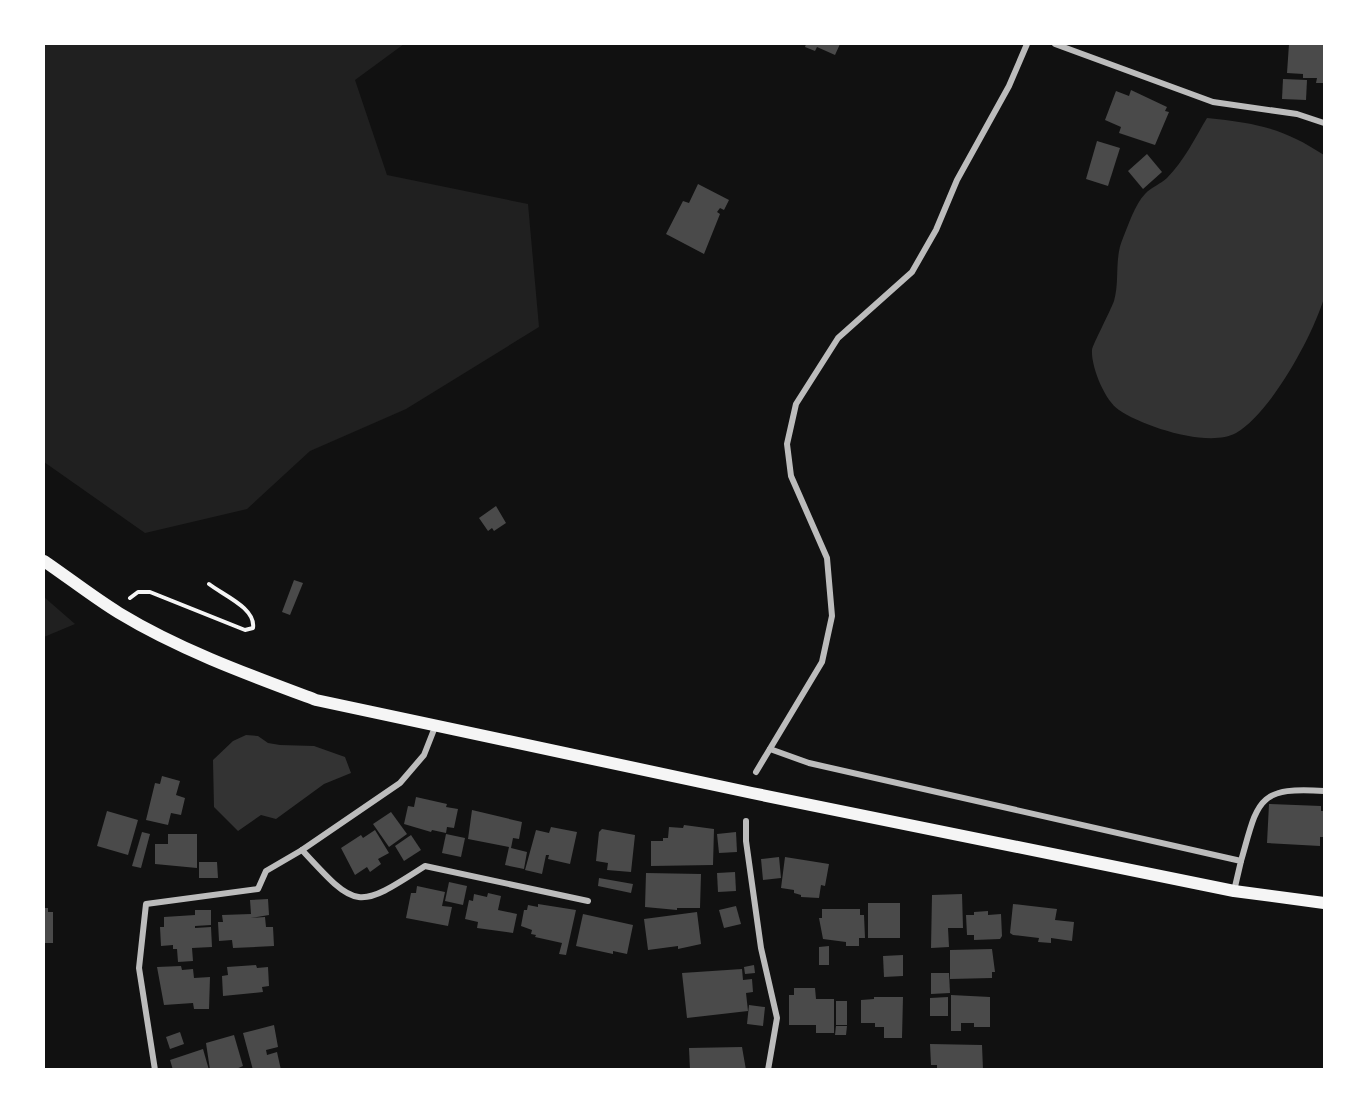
<svg xmlns="http://www.w3.org/2000/svg" width="1368" height="1113" viewBox="0 0 1368 1113" font-family="'Sofia Sans Condensed',sans-serif">
	<style>
		.green { fill: #202020 }
		.water { fill: #333 }
		.building { fill: #4a4a4a }
		.lines { fill: none; stroke-linecap: round; stroke-linejoin: round }
		.path { stroke: #f5f5f5; stroke-width: 4 }
		.minor { stroke: #bcbcbc; stroke-width: 6 }
		.secondary { stroke: #f5f5f5; stroke-width: 12 }
	</style>
	<rect width="100%" height="100%" fill="#111"/>
	<g class="green">
		<polygon points="44,44 404,44 355,80 387,175 528,204 539,327 406,409 310,451 247,509 145,533 44,462"/>
		<polygon points="44,597 75,624 44,637"/>
	</g>
	<g class="water">
		<path d="M 1207,118 C 1256,123 1283,128 1324,155 L 1324,298 C 1313,335 1271,413 1236,433 C 1209,448 1144,427 1119,410 C 1105,401 1091,367 1092,350 C 1093,344 1110,312 1114,301 C 1120,281 1114,258 1123,238 C 1128,226 1135,204 1145,194 C 1151,187 1161,184 1167,178 C 1184,161 1195,138 1207,118 Z"/>
		<polygon points="246,735 258,736 268,743 280,745 314,746 345,757 351,773 324,784 276,819 261,815 238,831 214,807 213,760 233,741"/>
	</g>
	<g class="building">
		<polygon points="806,44 840,44 835,55 817,47 815,51 805,47"/>
		<polygon points="1289,44 1324,44 1324,83 1316,83 1317,78 1303,78 1303,74 1287,73"/>
		<polygon points="1283,79 1307,80 1306,100 1282,99"/>
		<polygon points="1131,90 1167,107 1165,111 1169,112 1155,145 1119,133 1121,127 1105,120 1116,91 1129,96"/>
		<polygon points="1097,141 1120,148 1108,186 1086,179"/>
		<polygon points="1147,154 1162,172 1143,189 1128,171"/>
		<polygon points="698,184 729,200 724,210 720,208 717,212 720,214 704,254 666,234 683,201 689,203"/>
		<polygon points="496,506 506,523 494,531 492,528 488,531 479,518"/>
		<polygon points="294,580 303,583 290,615 282,612"/>
		<polygon points="162,776 180,781 176,795 185,798 181,815 171,813 168,825 146,820 155,783 160,784"/>
		<polygon points="416,797 447,804 446,807 458,809 454,828 447,827 446,833 432,830 431,832 404,824 408,806 414,807"/>
		<polygon points="1269,804 1321,806 1321,811 1324,811 1324,837 1320,837 1320,846 1267,843"/>
		<polygon points="472,810 522,822 519,839 513,838 511,848 527,852 524,869 505,865 509,847 468,839"/>
		<polygon points="107,811 138,820 128,855 97,846"/>
		<polygon points="391,812 407,834 389,847 373,824"/>
		<polygon points="684,825 714,829 713,865 651,866 651,841 663,841 663,838 668,838 669,827 683,828"/>
		<polygon points="551,827 577,832 570,864 548,859 549,855 546,855 542,874 525,870 536,830 549,833"/>
		<polygon points="602,829 635,835 631,872 607,870 608,863 596,861 599,832"/>
		<polygon points="375,830 389,853 378,859 381,864 370,872 367,867 355,875 341,848 361,835 363,838"/>
		<polygon points="142,832 150,834 141,868 132,866"/>
		<polygon points="736,832 737,852 719,853 717,834"/>
		<polygon points="168,834 197,834 197,868 155,864 155,844 168,844"/>
		<polygon points="446,834 465,838 461,857 442,853"/>
		<polygon points="411,835 421,850 404,861 395,846"/>
		<polygon points="779,857 781,878 763,880 761,859"/>
		<polygon points="785,857 829,864 825,886 821,885 819,898 801,897 801,895 794,893 794,890 781,888"/>
		<polygon points="199,862 217,862 218,878 199,878"/>
		<polygon points="735,872 736,891 718,892 717,873"/>
		<polygon points="646,873 701,874 700,908 677,908 677,910 645,907"/>
		<polygon points="599,878 633,884 631,893 598,886"/>
		<polygon points="449,882 467,886 463,905 445,901"/>
		<polygon points="417,886 445,892 442,906 452,907 448,926 406,918 411,893 416,893"/>
		<polygon points="488,893 501,896 498,910 517,914 513,933 477,928 478,922 465,919 469,900 473,901 474,894 487,897"/>
		<polygon points="962,894 963,928 948,928 949,947 931,948 932,895"/>
		<polygon points="268,899 269,915 251,918 265,917 266,927 273,927 274,946 233,948 232,940 219,941 218,922 223,922 222,915 251,914 250,900"/>
		<rect x="868" y="903" width="32" height="35"/>
		<polygon points="538,904 576,910 566,955 559,954 562,943 535,937 536,935 531,934 532,930 521,926 524,910 527,910 528,905 538,907"/>
		<polygon points="1013,904 1057,909 1055,920 1074,922 1072,941 1051,938 1051,943 1038,942 1039,938 1013,935 1010,933"/>
		<polygon points="736,906 741,924 724,928 719,910"/>
		<polygon points="44,908 48,908 48,912 53,912 53,943 44,943"/>
		<polygon points="822,909 860,909 860,915 864,915 865,938 859,938 859,946 846,946 846,942 823,939 819,918 822,918"/>
		<polygon points="195,910 211,910 211,925 195,926 195,928 211,927 212,947 192,948 193,961 178,962 177,949 173,949 173,945 161,946 160,927 164,927 164,917 195,915"/>
		<polygon points="988,911 988,915 1001,914 1002,936 1000,939 974,940 974,935 967,935 966,915 974,915 974,912"/>
		<polygon points="697,912 701,944 678,949 678,946 648,950 644,919"/>
		<polygon points="583,914 633,925 627,954 613,951 613,954 576,946"/>
		<polygon points="829,946 829,965 819,965 819,947"/>
		<polygon points="992,949 995,972 992,972 992,978 950,979 950,950"/>
		<polygon points="903,955 903,976 884,977 883,956"/>
		<polygon points="256,965 257,968 268,967 269,986 262,987 263,992 223,996 222,976 228,975 227,967"/>
		<polygon points="754,965 755,973 745,974 744,967"/>
		<polygon points="181,966 182,970 193,969 194,978 210,977 209,1009 194,1009 193,1003 164,1005 157,967"/>
		<polygon points="742,969 743,980 752,979 753,992 746,993 748,1011 687,1018 682,973"/>
		<polygon points="931,973 949,973 950,993 931,994"/>
		<polygon points="794,988 815,988 816,999 834,999 834,1033 816,1033 816,1025 789,1025 789,995 794,995"/>
		<polygon points="951,995 990,997 990,1027 974,1027 974,1023 961,1023 961,1031 951,1031"/>
		<polygon points="874,997 903,997 902,1038 884,1038 884,1027 875,1027 875,1023 861,1023 861,1000 874,999"/>
		<polygon points="948,997 948,1016 930,1016 930,998"/>
		<rect x="836" y="1001" width="11" height="24"/>
		<polygon points="749,1005 765,1007 763,1026 747,1024"/>
		<polygon points="274,1025 278,1047 266,1050 267,1055 277,1052 281,1070 253,1070 243,1033"/>
		<polygon points="836,1026 847,1026 846,1035 835,1035"/>
		<polygon points="180,1032 184,1044 170,1049 166,1037"/>
		<polygon points="234,1035 243,1066 234,1070 210,1070 206,1043"/>
		<polygon points="930,1044 982,1045 983,1070 937,1070 937,1065 931,1065"/>
		<polygon points="742,1047 746,1070 690,1070 689,1048"/>
		<polygon points="203,1049 209,1070 173,1070 170,1060"/>
	</g>
	<g class="lines">
		<path class="path" d="M 130,598 L 138,592 L 150,592 L 245,630 L 253,628 C 256,608 223,595 209,584"/>
		<g class="minor">
			<polyline points="1055,44 1213,102 1297,114 1324,123"/>
			<polyline points="770,749 809,763 1241,861 1234,891"/>
			<polyline points="756,772 822,662 832,616 827,558 791,476 787,444 796,404 838,338 912,272 936,230 957,180 1009,86 1027,44"/>
			<polyline points="746,821 746,841 761,948 777,1018 768,1070"/>
			<path d="M 302,850 C 357,910 357,910 425,866 L 588,901"/>
			<path d="M 1241,861 C 1258,802 1256,786 1324,791"/>
			<polyline points="155,1070 139,968 146,904 258,889 266,871 302,850 400,783 424,755 435,727"/>
		</g>
		<path class="secondary" d="M 44,561 C 69,578 93,597 119,613 C 180,650 249,675 316,700 L 752,793 L 1234,891 L 1324,903"/>
	</g>
	<rect width="1368" height="1113" fill="none" stroke="#ffffff" stroke-width="90"/>
</svg>
